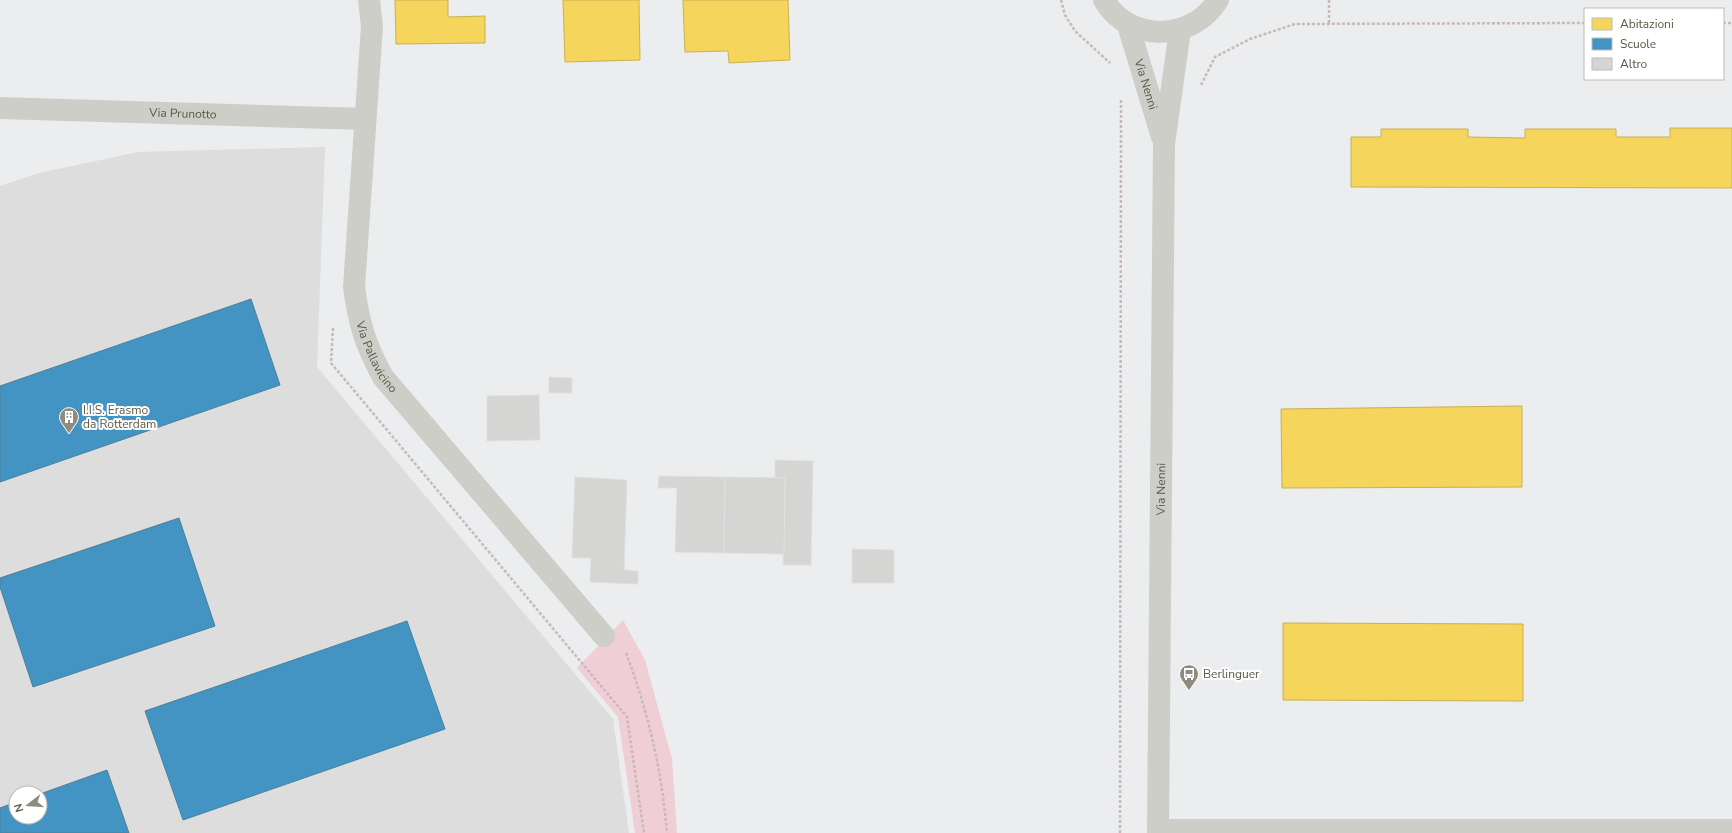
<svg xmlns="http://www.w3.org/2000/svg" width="1732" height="833" viewBox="0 0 1732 833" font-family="'Nunito Sans',sans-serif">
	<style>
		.education { fill: #dcdddc; fill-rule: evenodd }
		.green { fill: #efced5 }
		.homes { fill: #f6d55c; stroke: #c8b054 }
		.schools { fill: #4393c3; stroke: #4a819d }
		.building { fill: #d5d6d3; stroke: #dfe0df }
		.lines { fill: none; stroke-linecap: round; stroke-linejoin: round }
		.path { stroke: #c7bab8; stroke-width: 2.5; stroke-dasharray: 3 2; stroke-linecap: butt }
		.minor { stroke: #cecec9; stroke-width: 22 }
		.labels { text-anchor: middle; stroke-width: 4; stroke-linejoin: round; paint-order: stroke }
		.street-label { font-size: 12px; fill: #5b5843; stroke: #fff }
		.poi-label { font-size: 12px; fill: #5b5843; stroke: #fff; text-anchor: start }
	</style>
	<rect width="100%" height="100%" fill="#ecedee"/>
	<path class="education" d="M 325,147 L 317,367 L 613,719 L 629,833 L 0,833 L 0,186 L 39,173 L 138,152 ZM 16,793 L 40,793 L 40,817 L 16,817 Z"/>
	<polygon class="green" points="623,620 645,660 672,759 677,833 635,833 618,717 577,668"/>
	<g class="homes">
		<polygon points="395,0 448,0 448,17 485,16 485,43 396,44"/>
		<polygon points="563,0 639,0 640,60 565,62"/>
		<polygon points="683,0 788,0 790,60 729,63 728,51 685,52"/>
		<polygon points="1670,128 1732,128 1732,188 1351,187 1351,137 1381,137 1381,129 1468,129 1468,137 1525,138 1525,129 1616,129 1616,137 1670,137"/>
		<polygon points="1522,406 1522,487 1282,488 1281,409"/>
		<polygon points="1283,623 1523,624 1523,701 1283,700"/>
	</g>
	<g class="schools">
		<polygon points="251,299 280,385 0,482 0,386"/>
		<polygon points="179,518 215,626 33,687 0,587 0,578"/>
		<polygon points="407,621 445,729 183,820 145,711"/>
		<polygon points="107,770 129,833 0,833 0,808 16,802 16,817 40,817 40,794"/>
	</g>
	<g class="building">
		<polygon points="549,377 572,378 572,393 549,393"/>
		<polygon points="539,395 540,440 487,441 487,396"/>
		<polygon points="775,460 813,461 811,565 783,565 785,478 775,478"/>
		<polygon points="659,476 725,477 724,553 675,552 677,488 658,488"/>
		<polygon points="575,477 627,480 624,570 638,571 638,584 590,582 591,558 572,558"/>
		<polygon points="725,477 785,478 784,554 724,553"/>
		<polygon points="852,549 894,550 894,583 852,583"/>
	</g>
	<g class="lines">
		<g class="path">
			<polyline points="1061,0 1065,15 1075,31 1110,63"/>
			<polyline points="1329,0 1329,23"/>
			<polyline points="1723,23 1732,23"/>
			<polyline points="1201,85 1215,57 1250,39 1295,24 1585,23"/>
			<polyline points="333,328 331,363 627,717 644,833"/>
			<path d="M 626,653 C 648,711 662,771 667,833"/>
			<polyline points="1120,833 1121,100"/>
		</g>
		<g class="minor">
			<path id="s1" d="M 369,0 L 372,26 L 354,287 C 359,324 365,344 383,377 L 604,636"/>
			<path d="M 1104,0 C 1129,43 1192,42 1218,0"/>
			<path id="s2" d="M 1128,25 L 1162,137"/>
			<path id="s3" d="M 0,108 L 365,119"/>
			<polyline points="1158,830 1732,830"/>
			<path id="s4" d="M 1158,833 L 1164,144 L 1180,30"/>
		</g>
	</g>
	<defs>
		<symbol id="building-pin" viewBox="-11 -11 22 30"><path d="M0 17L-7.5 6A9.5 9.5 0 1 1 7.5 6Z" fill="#8e8c7f" stroke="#fff"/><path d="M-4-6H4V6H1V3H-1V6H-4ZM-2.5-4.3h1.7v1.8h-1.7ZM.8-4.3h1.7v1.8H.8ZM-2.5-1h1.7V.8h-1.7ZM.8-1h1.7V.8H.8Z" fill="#fff"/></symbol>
		<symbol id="bus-pin" viewBox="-11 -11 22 30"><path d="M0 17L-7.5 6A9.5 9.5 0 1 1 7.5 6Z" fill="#8e8c7f" stroke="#fff"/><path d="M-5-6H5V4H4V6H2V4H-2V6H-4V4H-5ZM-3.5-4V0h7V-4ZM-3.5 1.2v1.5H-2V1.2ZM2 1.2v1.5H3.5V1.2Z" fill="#fff"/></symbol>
	</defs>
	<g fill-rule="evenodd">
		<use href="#building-pin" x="58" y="406" width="22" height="30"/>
		<use href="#bus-pin" x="1178" y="663" width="22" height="30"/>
	</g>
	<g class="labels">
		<g class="street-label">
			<text dy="4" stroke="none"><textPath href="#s2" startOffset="62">Via Nenni</textPath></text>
			<text dy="4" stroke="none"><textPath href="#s3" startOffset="183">Via Prunotto</textPath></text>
			<text dy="4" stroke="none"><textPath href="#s1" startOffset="362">Via Pallavicino</textPath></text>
			<text dy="4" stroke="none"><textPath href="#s4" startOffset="344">Via Nenni</textPath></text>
		</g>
		<g class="poi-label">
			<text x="83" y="414">I.I.S. Erasmo<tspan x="83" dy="14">da Rotterdam</tspan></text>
			<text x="1203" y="678">Berlinguer</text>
		</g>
	</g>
	<rect x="1584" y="8" width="140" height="72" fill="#ffffff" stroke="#bdbcb4"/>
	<rect x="1592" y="18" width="20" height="12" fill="#f6d55c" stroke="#bdbcb4"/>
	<text x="1620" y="28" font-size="12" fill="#5b5843">Abitazioni</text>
	<rect x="1592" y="38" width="20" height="12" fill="#4393c3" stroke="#bdbcb4"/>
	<text x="1620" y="48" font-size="12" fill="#5b5843">Scuole</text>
	<rect x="1592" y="58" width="20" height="12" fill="#d5d6d3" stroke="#bdbcb4"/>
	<text x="1620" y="68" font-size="12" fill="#5b5843">Altro</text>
	<g transform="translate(28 805) rotate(253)"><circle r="19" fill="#ffffff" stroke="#bdbcb4"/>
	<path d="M0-3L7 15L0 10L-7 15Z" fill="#8e8c7f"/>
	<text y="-6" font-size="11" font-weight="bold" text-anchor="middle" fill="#5b5843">N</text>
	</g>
</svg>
